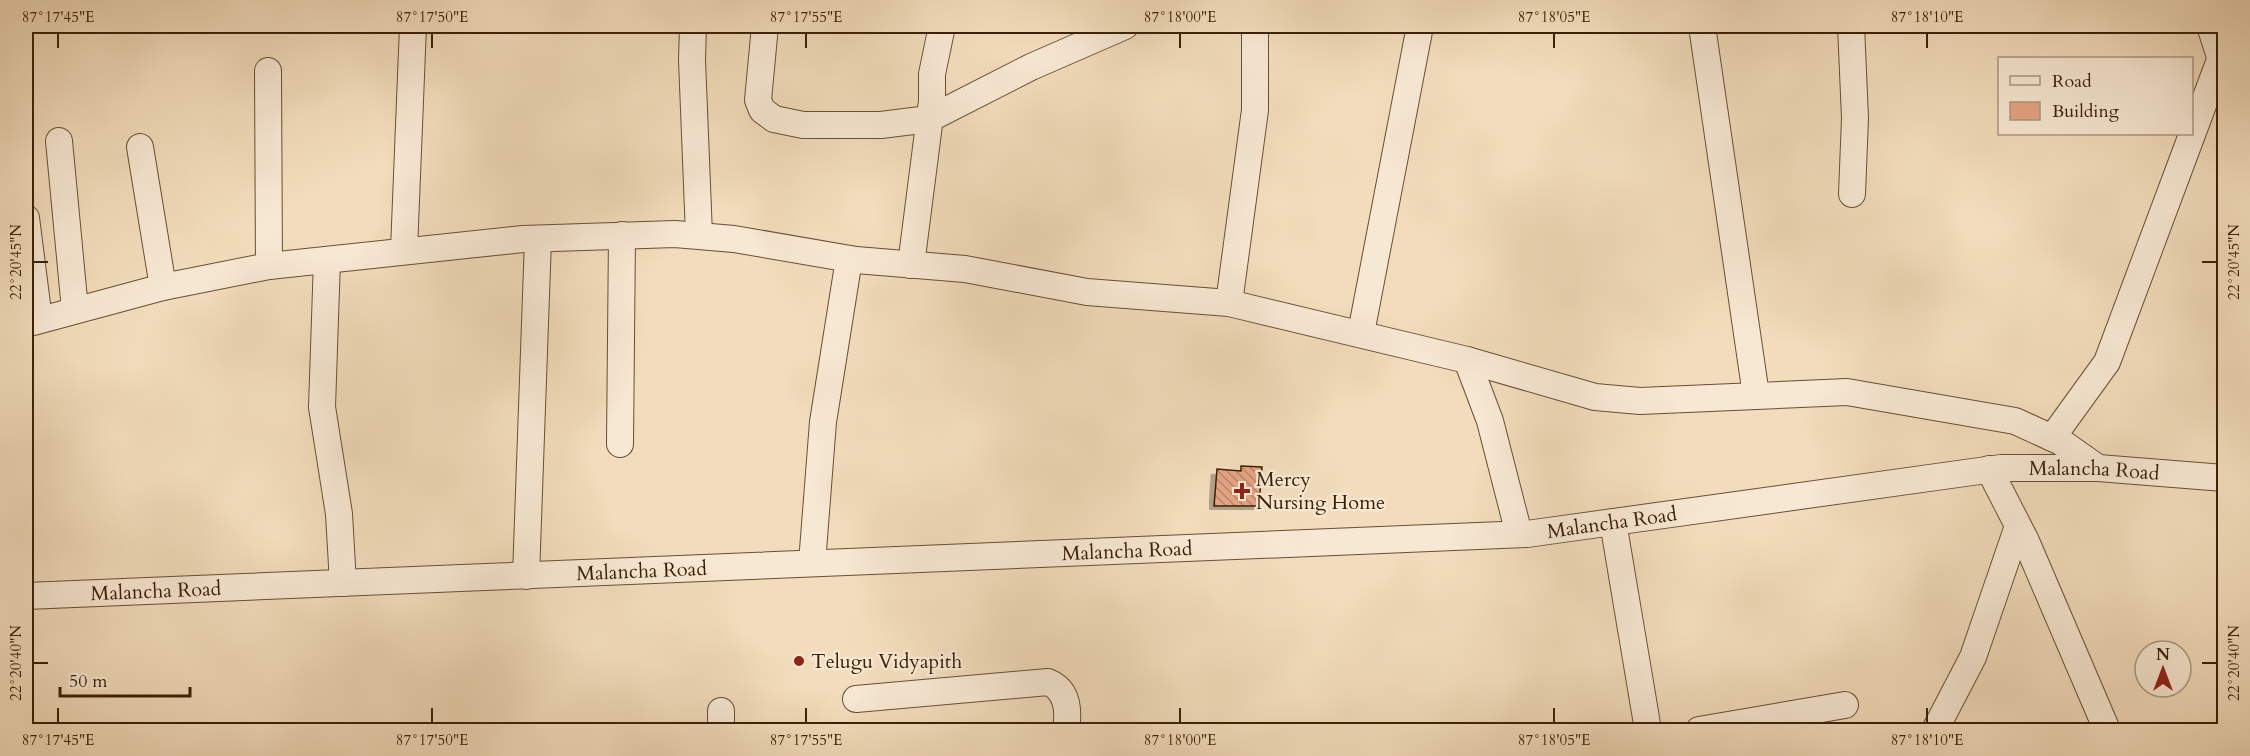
<svg xmlns="http://www.w3.org/2000/svg" width="2250" height="756" viewBox="0 0 2250 756" font-family="Cardo,serif">
	<style>
		.building { fill: url(#building-back-hatch); stroke: #3a2006; stroke-width: 1.5; filter: url(#shadow) }
		.lines { fill: none; stroke-linecap: round; stroke-linejoin: round }
		.minor-casing { stroke: #684f33; stroke-width: 28 }
		.minor { stroke: #f7e8d3; stroke-width: 26 }
		.ticks { fill: none; stroke: #3a2006; stroke-width: 2 }
		.poi-dot { fill: #8f2418; stroke: #f7e8d3; stroke-width: 2 }
		.labels { text-anchor: middle; stroke-width: 4.5; stroke-linejoin: round; paint-order: stroke }
		.street-label { font-size: 20px; fill: #3a2006; stroke: #f7e8d3 }
		.poi-label { font-size: 20px; fill: #3a2006; stroke: #f7e8d3; text-anchor: start }
		.neatline { fill: none; stroke: #3a2006; stroke-width: 2 }
		.ticks-label { font-size: 15px; text-anchor: middle; fill: #3a2006 }
	</style>
	<defs>
		<pattern id="building-back-hatch" width="6" height="6" patternUnits="userSpaceOnUse" patternTransform="scale(1.5)"><rect width="6" height="6" fill="#e5a483"/><path d="M-1 5l2 2M0 0l6 6M5-1l2 2" fill="none" stroke="#bb8569"/></pattern>
		<filter id="shadow"><feDropShadow dx="-5.5" dy="5.5" stdDeviation="0" flood-color="#0004"/></filter>
	</defs>
	<rect width="100%" height="100%" fill="#f2dcbb"/>
	<filter id="stains"><feTurbulence type="fractalNoise" baseFrequency=".00333" numOctaves="4"/><feColorMatrix values="0 0 0 0 .2 0 0 0 0 .09 0 0 0 0 .02 0 0 0 .5 -.17"/></filter>
	<radialGradient id="worn" r=".72"><stop offset=".6" stop-color="#630" stop-opacity="0"/><stop offset="1" stop-color="#630" stop-opacity=".3"/></radialGradient>
	<polygon class="building" points="1241,466 1262,467 1259,506 1214,506 1217,469 1241,471"/>
	<g class="lines">
		<defs>
			<g id="minor">
				<polyline points="693,26 692,60 699,235"/>
				<polyline points="765,26 758,100 762,110 774,119 803,125 881,125 929,119 1031,67 1125,26"/>
				<polyline points="1702,26 1756,395"/>
				<polyline points="1851,26 1855,118 1852,194"/>
				<polyline points="2210,26 2224,69"/>
				<polyline points="268,71 269,266"/>
				<polyline points="59,141 75,310"/>
				<polyline points="140,147 163,287"/>
				<polyline points="26,218 39,320"/>
				<polyline points="404,250 413,26"/>
				<polyline points="327,260 322,407 339,514 343,583"/>
				<polyline points="911,265 932,101 932,74 942,26"/>
				<polyline points="1229,303 1255,110 1255,26"/>
				<polyline points="26,324 163,287 269,266 523,239 675,234 734,239 856,260 965,269 1087,292 1229,303 1467,360 1595,397 1640,401 1847,392 2015,421 2061,442 2098,468"/>
				<polyline points="1361,333 1420,26"/>
				<polyline points="1467,360 1490,421 1519,534"/>
				<polyline points="2052,438 2107,362 2221,57"/>
				<polyline points="620,444 622,235"/>
				<polyline points="1989,469 2026,541 2107,730"/>
				<polyline points="1613,522 1648,730"/>
				<polyline points="812,563 823,422 849,259"/>
				<polyline points="526,576 538,239"/>
				<path id="s1" d="M 26,596 L 1527,534 L 2001,468 L 2098,468 L 2224,478"/>
				<path d="M 856,699 L 1048,682 C 1068,690 1069,711 1066,730"/>
				<polyline points="721,711 721,730"/>
				<polyline points="1699,730 1845,705"/>
				<polyline points="1935,730 1973,657 2018,526"/>
			</g>
		</defs>
		<use href="#minor" class="minor-casing"/>
		<use href="#minor" class="minor"/>
	</g>
	<path class="ticks" d="M 58,33 L 58,48M 432,33 L 432,48M 806,33 L 806,48M 1180,33 L 1180,48M 1554,33 L 1554,48M 1927,33 L 1927,48M 33,262 L 48,262M 2202,262 L 2217,262M 33,663 L 48,663M 2202,663 L 2217,663M 58,708 L 58,723M 432,708 L 432,723M 806,708 L 806,723M 1180,708 L 1180,723M 1554,708 L 1554,723M 1927,708 L 1927,723"/>
	<g class="poi-dot">
		<path d="M1239 482h6v6h6v6h-6v6h-6v-6h-6v-6h6z"/>
		<circle cx="799" cy="661" r="6"/>
	</g>
	<g class="labels">
		<g class="street-label">
			<text dy="7" stroke="none"><textPath href="#s1" startOffset="2074">Malancha Road</textPath></text>
			<text dy="7" stroke="none"><textPath href="#s1" startOffset="1588">Malancha Road</textPath></text>
			<text dy="7" stroke="none"><textPath href="#s1" startOffset="1102">Malancha Road</textPath></text>
			<text dy="7" stroke="none"><textPath href="#s1" startOffset="616">Malancha Road</textPath></text>
			<text dy="7" stroke="none"><textPath href="#s1" startOffset="130">Malancha Road</textPath></text>
		</g>
		<g class="poi-label">
			<text x="1256" y="486">Mercy<tspan x="1256" dy="23">Nursing Home</tspan></text>
			<text x="811" y="668">Telugu Vidyapith</text>
		</g>
	</g>
	<rect width="2250" height="756" fill="none" stroke="#f2dcbb" stroke-width="66"/>
	<rect x="1998" y="57" width="195" height="78" fill="#f7e8d3" stroke="#ab9881" stroke-width="1.5"/>
	<rect x="2010" y="76" width="30" height="9" fill="#f7e8d3" stroke="#ab9881" stroke-width="1.5"/>
	<text x="2052" y="87" font-size="18" fill="#3a2006">Road</text>
	<rect x="2010" y="102" width="30" height="18" fill="#e5a483" stroke="#ab9881" stroke-width="1.5"/>
	<text x="2052" y="117" font-size="18" fill="#3a2006">Building</text>
	<g transform="translate(2163 669)"><circle r="28" fill="#f7e8d3" stroke="#ab9881" stroke-width="1.5"/>
	<path d="M0-4.5L10 22L0 15L-10 22Z" fill="#8f2418"/>
	<text y="-9" font-size="16" font-weight="bold" text-anchor="middle" fill="#3a2006">N</text>
	</g>
	<path d="M60 687v9h130v-9" fill="none" stroke="#3a2006" stroke-width="3"/>
	<text x="69" y="687" font-size="18" fill="#3a2006" stroke="#f7e8d3" stroke-width="4.5" paint-order="stroke">50 m</text>
	<rect x="33" y="33" width="2184" height="690" class="neatline"/>
	<g class="ticks-label">
		<text x="58" y="22">87°17'45"E</text>
		<text x="432" y="22">87°17'50"E</text>
		<text x="806" y="22">87°17'55"E</text>
		<text x="1180" y="22">87°18'00"E</text>
		<text x="1554" y="22">87°18'05"E</text>
		<text x="1927" y="22">87°18'10"E</text>
		<text transform="translate(16 262) rotate(-90)" y="5">22°20'45"N</text>
		<text transform="translate(2234 262) rotate(-90)" y="5">22°20'45"N</text>
		<text transform="translate(16 663) rotate(-90)" y="5">22°20'40"N</text>
		<text transform="translate(2234 663) rotate(-90)" y="5">22°20'40"N</text>
		<text x="58" y="745">87°17'45"E</text>
		<text x="432" y="745">87°17'50"E</text>
		<text x="806" y="745">87°17'55"E</text>
		<text x="1180" y="745">87°18'00"E</text>
		<text x="1554" y="745">87°18'05"E</text>
		<text x="1927" y="745">87°18'10"E</text>
	</g>
	<rect width="100%" height="100%" filter="url(#stains)"/>
	<rect width="100%" height="100%" fill="url(#worn)"/>
</svg>
